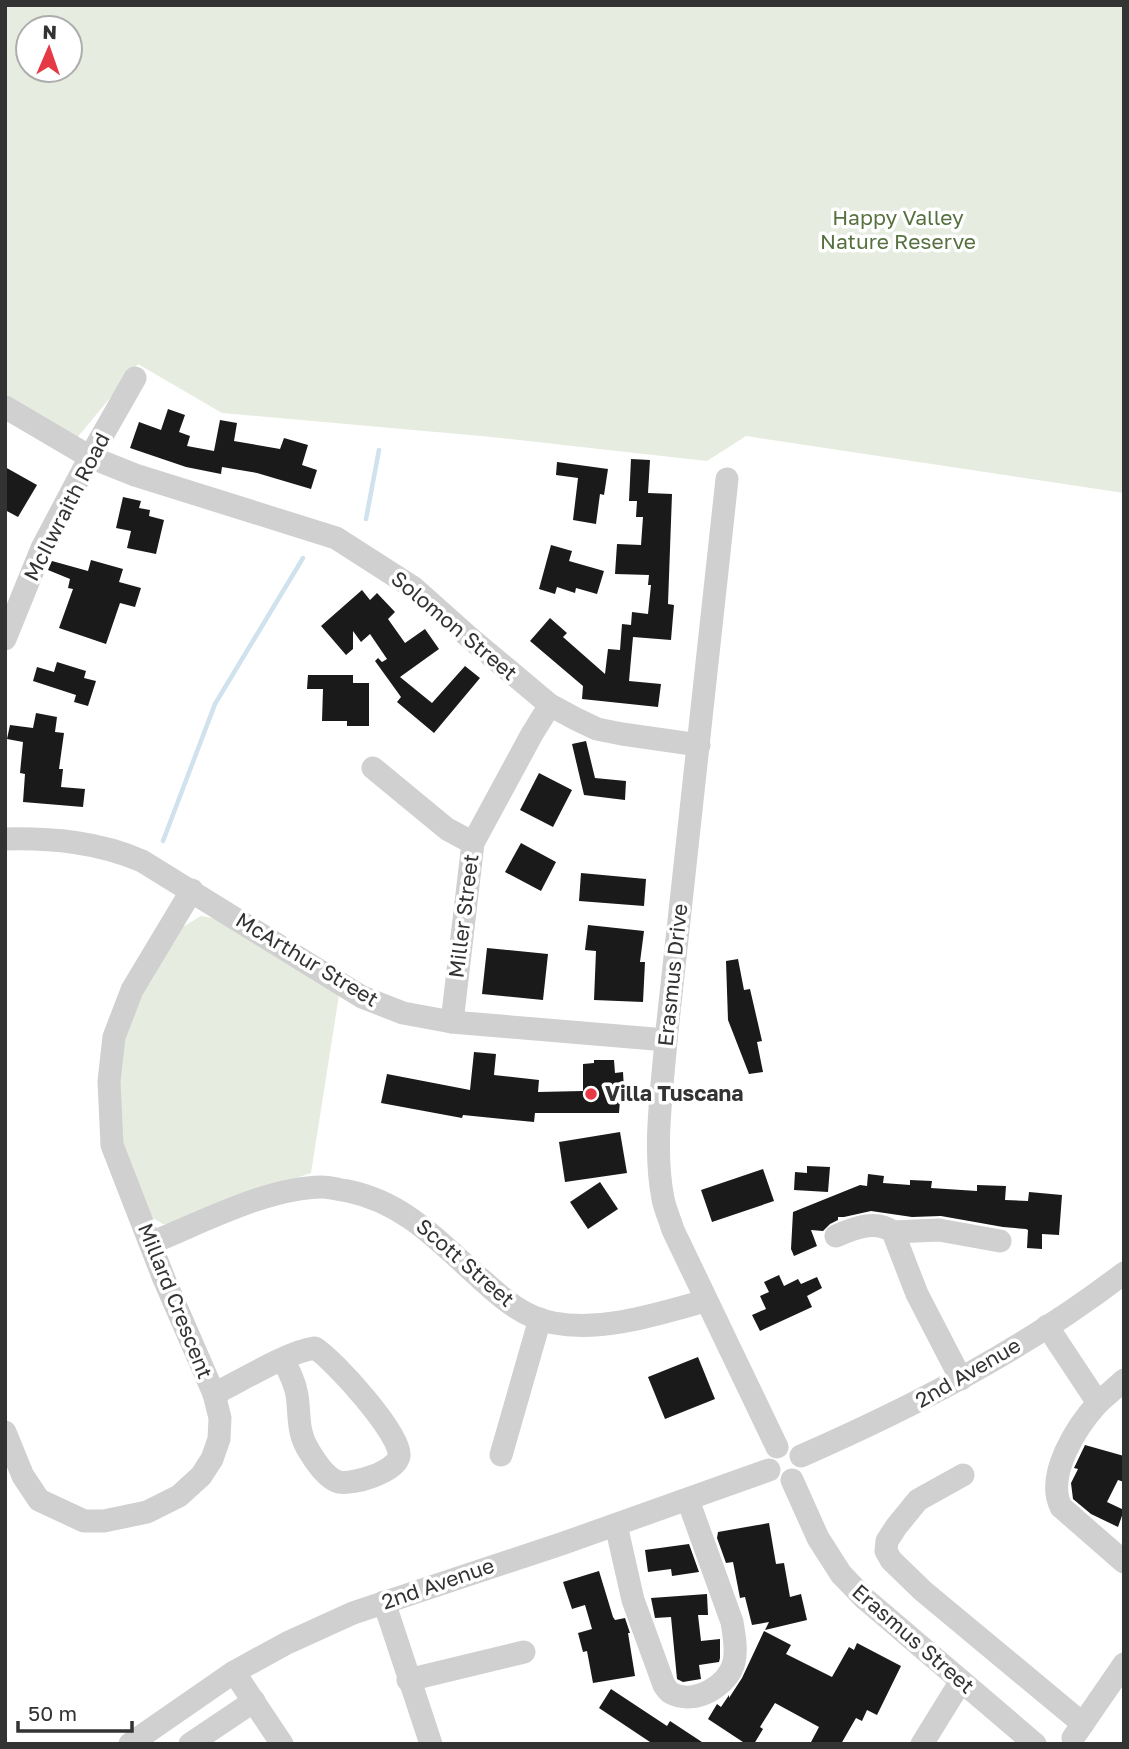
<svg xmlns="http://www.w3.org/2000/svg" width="1129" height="1749" viewBox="0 0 1129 1749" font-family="'Golos Text',sans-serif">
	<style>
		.green { fill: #e6ecdf; fill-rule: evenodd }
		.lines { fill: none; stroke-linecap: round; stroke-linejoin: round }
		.stream { stroke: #cfe2ee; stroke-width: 4.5 }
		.building { fill: #1a1a1a }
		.minor { stroke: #d0d0d0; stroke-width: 23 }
		.poi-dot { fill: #e63946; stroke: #fff; stroke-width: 2.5 }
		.labels { text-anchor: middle; stroke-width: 7; stroke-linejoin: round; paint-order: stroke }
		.park-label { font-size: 21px; fill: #56703f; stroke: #fff }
		.street-label { font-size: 21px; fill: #333; stroke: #fff }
		.poi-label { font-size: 21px; font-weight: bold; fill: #333; stroke: #fff; text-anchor: start }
	</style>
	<rect width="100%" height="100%" fill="#fff"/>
	<g class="green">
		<path d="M 5,5 L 1124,5 L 1124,493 L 746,436 L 707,461 L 492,437 L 222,413 L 138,364 L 76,439 L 5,396 ZM 28,28 L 70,28 L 70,70 L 28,70 Z"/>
		<polygon points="201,916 217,919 339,995 311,1173 260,1190 172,1225 163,1224 151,1217 118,1131 120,1050 147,983 181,928"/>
	</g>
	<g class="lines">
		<g class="stream">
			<polyline points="366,519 379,450"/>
			<polyline points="163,841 215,704 303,558"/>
		</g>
	</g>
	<g class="building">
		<polygon points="168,409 185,415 179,432 190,436 187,446 214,451 220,420 237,423 234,441 280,449 284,438 308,445 302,465 317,470 311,489 257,473 222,467 221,474 186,467 130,448 139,422 161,430"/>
		<polygon points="631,459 650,460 648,493 672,494 668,604 674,605 671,640 633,637 629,681 661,684 658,707 582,699 583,686 530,641 550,618 567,633 563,637 605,674 608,649 620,650 622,624 631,625 632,612 648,614 651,585 648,585 649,575 615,574 617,544 641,545 643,517 636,517 637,501 629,501"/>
		<polygon points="557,462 608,469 604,495 600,494 596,524 573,520 578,478 556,475"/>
		<polygon points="5,467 37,485 18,517 5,510"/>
		<polygon points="123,497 141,501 139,508 150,510 149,516 164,520 156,554 127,548 131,531 116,528"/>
		<polygon points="551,545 572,551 569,561 604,571 597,594 576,588 575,593 557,587 555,594 539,589"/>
		<polygon points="91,560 123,569 119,582 141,588 135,607 120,603 106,644 59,628 73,589 68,588 70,579 48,570 52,561 88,571"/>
		<polygon points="362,590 370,600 377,593 395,612 388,619 405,643 425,629 439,649 400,677 432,703 465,666 480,678 434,733 397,702 401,697 375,661 378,658 382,662 387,659 370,634 361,642 353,631 353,649 346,655 321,626"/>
		<polygon points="57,662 86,671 84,678 96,681 88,706 74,702 76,695 33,681 37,667 54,672"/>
		<polygon points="308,675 353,675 353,683 369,683 369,726 347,726 347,721 322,721 323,689 307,689"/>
		<polygon points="36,713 57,717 55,732 64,733 59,769 63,769 61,787 85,789 83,807 23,802 25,774 20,773 23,742 7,739 10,725 33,728"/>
		<polygon points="586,741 595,778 626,781 625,800 584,795 572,744"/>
		<polygon points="539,773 572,790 553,827 520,810"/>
		<polygon points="521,843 556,862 541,891 505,872"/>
		<polygon points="581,873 646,879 644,906 579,901"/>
		<polygon points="588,925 644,931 640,962 645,962 643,1002 594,1000 596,951 585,950"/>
		<polygon points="487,948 548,954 543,1000 482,994"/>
		<polygon points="738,959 744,990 750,989 762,1041 757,1042 763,1072 749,1074 728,1020 726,961"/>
		<polygon points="474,1052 496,1054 494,1075 539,1080 538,1092 583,1091 583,1064 594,1063 594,1060 614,1060 615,1073 623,1072 624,1089 621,1088 619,1113 535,1113 534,1122 463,1115 462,1118 381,1103 387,1074 470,1090"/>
		<polygon points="620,1132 627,1173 565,1182 559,1142"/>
		<polygon points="807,1166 830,1167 828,1192 794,1190 795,1172 807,1173"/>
		<polygon points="763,1169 774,1201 712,1222 701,1190"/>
		<polygon points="868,1174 884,1176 883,1183 910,1185 910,1180 932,1181 931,1188 977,1191 977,1185 1006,1186 1005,1200 1028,1201 1029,1192 1062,1195 1059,1235 1042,1234 1042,1249 1027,1248 1028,1230 1026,1229 1003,1227 941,1216 912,1217 871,1211 844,1217 838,1217 838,1220 830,1224 823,1231 811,1230 817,1246 794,1256 791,1249 793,1212 860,1185 867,1186"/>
		<polygon points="600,1182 618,1209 588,1229 570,1202"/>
		<polygon points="779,1275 784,1286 798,1279 801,1284 817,1277 822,1288 807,1296 812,1307 760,1331 752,1315 766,1309 760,1296 769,1292 764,1282"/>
		<polygon points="698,1357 715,1399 665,1419 648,1377"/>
		<polygon points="1085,1445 1124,1456 1124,1482 1118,1480 1107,1502 1124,1510 1118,1527 1091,1514 1073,1499 1071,1483 1078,1469 1074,1468"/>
		<polygon points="769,1523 776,1564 784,1563 790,1597 801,1594 807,1620 765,1630 769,1622 752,1625 745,1597 740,1598 733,1562 726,1563 717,1538 718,1532"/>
		<polygon points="689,1544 699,1572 672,1576 671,1569 648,1572 645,1550"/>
		<polygon points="599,1571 613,1617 615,1620 625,1618 630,1633 628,1633 635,1676 593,1683 587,1651 583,1652 578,1633 592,1629 585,1605 572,1609 563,1582"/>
		<polygon points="707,1594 708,1615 698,1615 701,1641 720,1639 720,1658 719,1662 699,1665 701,1679 683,1682 677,1679 671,1617 655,1618 651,1598"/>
		<polygon points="764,1631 791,1645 786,1654 832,1677 849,1647 854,1650 857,1643 901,1666 877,1715 867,1710 862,1721 856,1718 841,1744 810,1744 819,1727 775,1703 760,1727 763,1729 754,1744 746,1744 708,1719 717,1704 721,1707 729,1695 729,1698 742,1678"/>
		<polygon points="611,1689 667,1726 670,1721 705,1744 653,1744 599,1708"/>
	</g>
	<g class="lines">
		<g class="minor">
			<polyline points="5,407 90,457 135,475 336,538 414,588 470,638 550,705 576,719 597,729 622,734 699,745"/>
			<path d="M 727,479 L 666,1040 C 662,1092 653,1147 663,1199 C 665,1209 670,1220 673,1230 L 777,1447"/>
			<polyline points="5,639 42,548 90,457 135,378"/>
			<polyline points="373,768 447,829 473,843"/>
			<path d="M 5,839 C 53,838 98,842 142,861 L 362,997 L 403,1013 L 452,1022 L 666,1040"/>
			<polyline points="452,1022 473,843 532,734 550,705"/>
			<polyline points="893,1232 939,1230 1000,1241"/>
			<path d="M 836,1236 C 854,1228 876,1219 893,1232 L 917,1294 L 961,1379"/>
			<path d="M 151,1243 C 203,1222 266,1188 322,1187 C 330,1187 339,1190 348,1191 C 406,1203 440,1243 482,1280 C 504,1300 525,1318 554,1323 C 603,1332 658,1314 705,1301"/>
			<path d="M 1047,1326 L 1098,1403 C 1077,1426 1045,1475 1061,1507 L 1124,1562"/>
			<path d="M 214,1394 C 239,1382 289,1351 315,1348 C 333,1359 403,1436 399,1456 C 396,1472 353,1485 339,1482 C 327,1479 315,1461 309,1451 C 297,1433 300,1415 297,1395 C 295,1382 289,1371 283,1360"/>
			<polyline points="1098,1403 1124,1380"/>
			<polyline points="5,1432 23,1476 39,1500 84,1521 104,1521 147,1512 179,1496 201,1476 212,1459 219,1439 220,1418 214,1394 164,1279 112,1145 109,1081 114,1037 132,990 192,890"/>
			<polyline points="501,1455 540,1319"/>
			<path d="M 801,1456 C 915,1406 1025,1349 1124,1273"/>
			<polyline points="963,1475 918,1500 896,1527 887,1541 886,1551 891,1560 923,1591 1083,1724"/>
			<polyline points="792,1480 818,1538 841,1574 864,1598 1035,1744"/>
			<path d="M 616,1525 L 633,1600 L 664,1685 C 666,1688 668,1691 671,1693 C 695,1706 729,1685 734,1662 C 737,1649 734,1635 732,1622 L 688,1500"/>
			<polyline points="384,1602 431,1744"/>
			<polyline points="234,1672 282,1744"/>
			<polyline points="408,1680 524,1652"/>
			<polyline points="1073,1738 1124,1664"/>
			<polyline points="130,1744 234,1672 287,1643 353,1613 561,1544 769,1470"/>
			<polyline points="190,1744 254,1701"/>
			<polyline points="922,1744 961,1681"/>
		</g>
	</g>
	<circle class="poi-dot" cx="591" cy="1094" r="7"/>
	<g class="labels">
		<g class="park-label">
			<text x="898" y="225">Happy Valley<tspan x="898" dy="24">Nature Reserve</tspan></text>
		</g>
		<g class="street-label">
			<text transform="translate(67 507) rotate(-63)" y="7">McIlwraith Road</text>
			<text transform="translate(454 626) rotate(40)" y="7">Solomon Street</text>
			<text transform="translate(464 916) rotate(-83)" y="7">Miller Street</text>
			<text transform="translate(307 960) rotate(31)" y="7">McArthur Street</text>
			<text transform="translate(673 975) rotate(-84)" y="7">Erasmus Drive</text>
			<text transform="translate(465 1263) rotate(41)" y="7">Scott Street</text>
			<text transform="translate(175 1301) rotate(68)" y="7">Millard Crescent</text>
			<text transform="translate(968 1373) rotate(-30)" y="7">2nd Avenue</text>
			<text transform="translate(438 1584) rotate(-19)" y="7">2nd Avenue</text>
			<text transform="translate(913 1639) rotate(41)" y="7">Erasmus Street</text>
		</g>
		<g class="poi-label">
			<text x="605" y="1101">Villa Tuscana</text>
		</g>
	</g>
	<rect width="1129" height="1749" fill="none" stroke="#333333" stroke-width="14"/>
	<g transform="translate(49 49) rotate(2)"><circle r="33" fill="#ffffff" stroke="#adadad" stroke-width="2"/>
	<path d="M0-5L12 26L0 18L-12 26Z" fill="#e63946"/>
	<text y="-10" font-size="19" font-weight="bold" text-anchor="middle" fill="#333333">N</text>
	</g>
	<path d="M18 1721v10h114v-10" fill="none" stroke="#333333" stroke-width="3.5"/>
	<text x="28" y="1721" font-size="21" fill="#333333" stroke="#ffffff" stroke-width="5" paint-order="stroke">50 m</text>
</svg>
